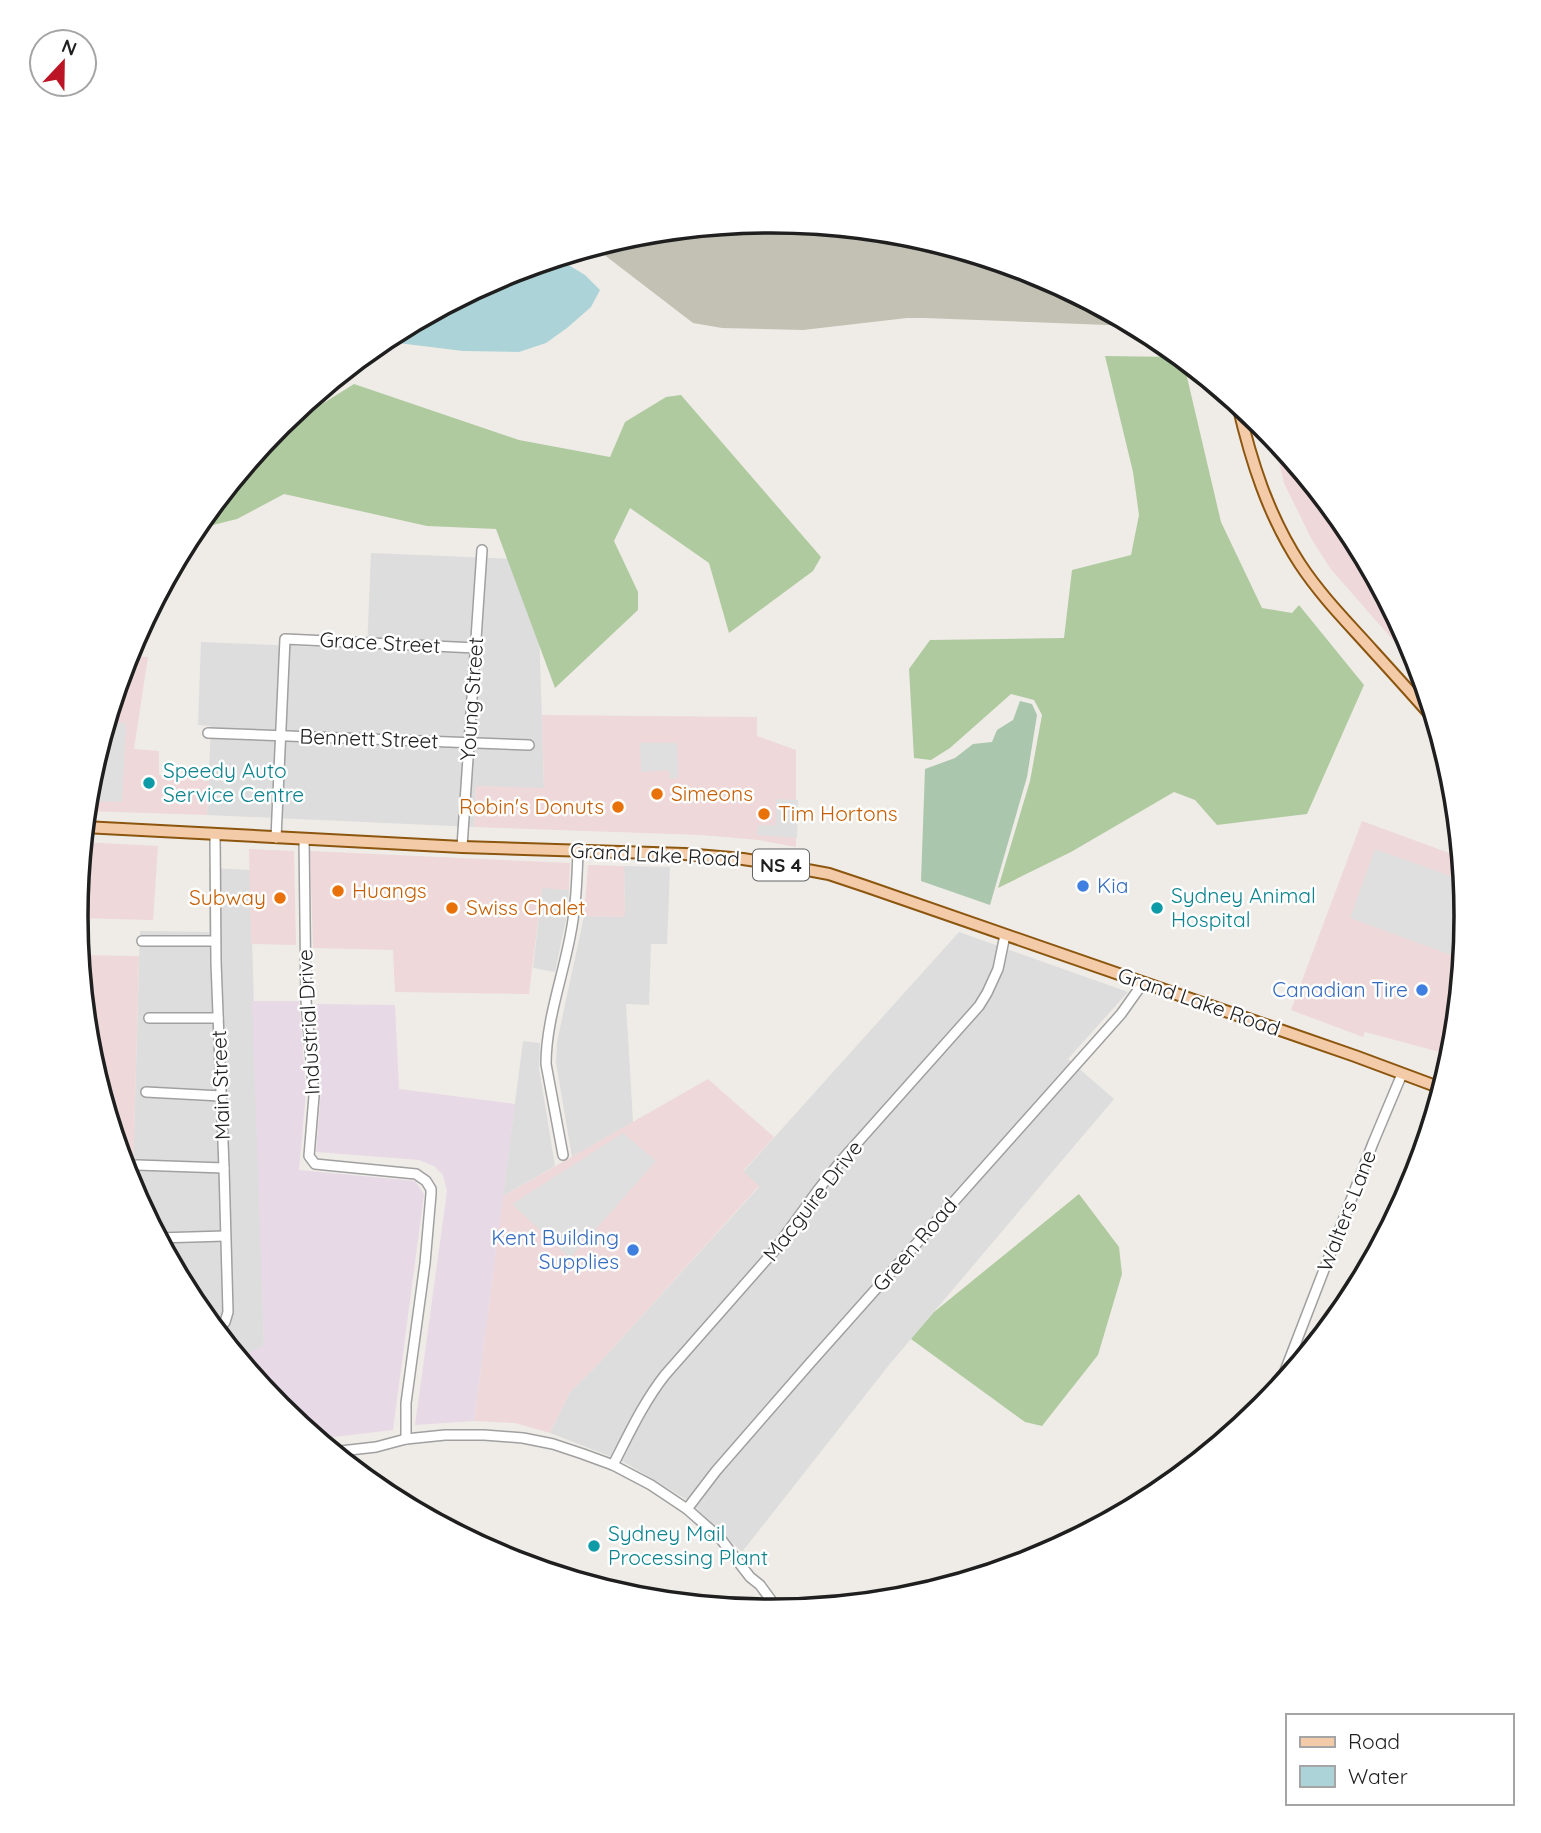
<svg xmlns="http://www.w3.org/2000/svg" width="1541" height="1833" viewBox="0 0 1541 1833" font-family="Quicksand,sans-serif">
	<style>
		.residential { fill: #ddd }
		.commercial { fill: #eed8d9 }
		.industrial { fill: #e8d9e6 }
		.construction { fill: #c3c1b3 }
		.forest { fill: #b0caa0 }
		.cemetery { fill: #aac6ac }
		.parking { fill: #dfdfdf }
		.water { fill: #acd3d8 }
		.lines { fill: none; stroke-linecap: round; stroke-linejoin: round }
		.minor-casing { stroke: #a0a0a0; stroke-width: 12 }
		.major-casing { stroke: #8c560f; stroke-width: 14 }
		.minor { stroke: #fff; stroke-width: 9 }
		.major { stroke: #f3cba8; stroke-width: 10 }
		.culture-dot { fill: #0f9aa8; stroke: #fff; stroke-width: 2.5 }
		.food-dot { fill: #e8710a; stroke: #fff; stroke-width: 2.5 }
		.shop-dot { fill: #3f7fe0; stroke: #fff; stroke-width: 2.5 }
		.labels { text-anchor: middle; stroke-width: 5; stroke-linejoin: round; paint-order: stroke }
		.shield { fill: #fff; stroke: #626262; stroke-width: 2 }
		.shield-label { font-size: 19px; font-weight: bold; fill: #1f1f1f }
		.street-label { font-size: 21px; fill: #1f1f1f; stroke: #fff }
		.culture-label { font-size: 21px; fill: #0d838f; stroke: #fff; text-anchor: start }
		.food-label { font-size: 21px; fill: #c56008; stroke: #fff; text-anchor: start }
		.shop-label { font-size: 21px; fill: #366cbe; stroke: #fff; text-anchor: end }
		.rim { fill: none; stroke: #1f1f1f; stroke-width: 3.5 }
	</style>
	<rect width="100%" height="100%" fill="#efece7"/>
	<g class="residential">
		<polygon points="371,553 537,560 544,789 476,786 474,827 207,815 211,726 198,725 201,642 367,649"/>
		<polygon points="624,866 670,867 667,944 651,944 649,1005 626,1004 633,1122 572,1157 556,1063 557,1042 584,916 625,917"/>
		<polygon points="209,868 250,870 264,1346 238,1359 192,1302 128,1182 125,1172 133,1171 140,931 209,932"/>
		<polygon points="542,887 569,890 567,914 555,972 533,968"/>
		<polygon points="959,932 1128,992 1068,1059 1114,1099 889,1365 742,1552 687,1500 622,1461 550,1433 570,1392 601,1361 759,1187 743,1172"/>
		<polygon points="523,1041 540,1043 539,1068 555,1166 503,1196"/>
	</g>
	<g class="commercial">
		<polygon points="1273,438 1349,531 1413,651 1419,670 1330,568 1311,538 1284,483"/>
		<polygon points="126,656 148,657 134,749 159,751 159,775 209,777 207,815 86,811 89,780"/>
		<polygon points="542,715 757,717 757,736 796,750 796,847 758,840 701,835 474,827 476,786 544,788"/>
		<polygon points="1362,821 1460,857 1466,917 1451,1055 1365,1032 1363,1037 1291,1010"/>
		<polygon points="83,842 158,846 153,920 75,918"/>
		<polygon points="249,849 294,851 296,945 251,944"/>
		<polygon points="310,851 570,863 569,890 542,888 529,994 395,992 393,950 313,948"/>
		<polygon points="588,865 624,866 625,917 584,916"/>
		<polygon points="79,955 139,956 133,1172 125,1172 89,1052"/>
		<polygon points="708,1079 774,1137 743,1171 759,1186 601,1361 570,1392 550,1433 515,1423 474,1421 503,1196"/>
	</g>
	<g class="industrial">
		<polygon points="252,1001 299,1001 306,1092 299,1170 415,1181 424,1194 393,1430 317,1439 279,1408 238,1359 264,1345"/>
		<polygon points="315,1004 395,1005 399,1089 515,1104 474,1421 415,1425 447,1191 443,1175 434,1166 419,1160 316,1152 321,1090"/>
	</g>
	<polygon class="construction" points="771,221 907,235 1037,274 1134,326 924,318 907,318 803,330 722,328 693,323 594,247 635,235"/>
	<g class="forest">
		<polygon points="1105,356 1179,357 1183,360 1221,522 1262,608 1292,613 1299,605 1364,685 1307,814 1217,825 1195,800 1174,792 1071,852 998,888 1030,781 1042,715 1034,700 1011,694 950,748 931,760 914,758 909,669 930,640 1064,638 1072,570 1131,555 1139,515 1133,472"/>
		<polygon points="354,384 519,440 610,457 625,422 666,397 681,395 821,557 813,571 729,633 709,563 630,508 614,541 638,592 638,610 555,688 496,529 427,526 284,494 237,519 193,530 269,437"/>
		<polygon points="1079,1194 1119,1247 1122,1274 1098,1355 1042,1426 1025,1422 911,1339 934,1312"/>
	</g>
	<polygon class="cemetery" points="1020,701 1032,704 1037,715 1027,777 990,905 921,881 925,769 955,758 973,744 992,742 997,730 1013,720"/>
	<g class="parking">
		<polygon points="106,723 126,723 122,802 87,801 89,780"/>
		<polygon points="640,743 677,743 678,778 670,779 669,770 641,772"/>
		<polygon points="776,799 798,800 797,838 757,835 758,825 776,825"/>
		<polygon points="1375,849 1462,880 1466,917 1462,959 1350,918"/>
		<polygon points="623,1133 656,1161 570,1258 512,1204"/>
	</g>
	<polygon class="water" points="557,258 585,275 600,290 591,307 567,328 546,343 519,352 463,351 382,341 505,274"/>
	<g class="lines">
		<defs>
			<g id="minor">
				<polyline points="208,733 529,745"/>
				<polyline points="215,835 216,962 224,1168 228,1312 225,1322 216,1331"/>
				<polyline points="276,838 285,639 476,648"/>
				<polyline points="304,839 306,1000 314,1096 309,1156 315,1164 416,1174 426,1181 431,1189 431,1194 425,1263 406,1403 406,1439"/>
				<polyline points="462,847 482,550"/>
				<polyline points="142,941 215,941"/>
				<polyline points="149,1018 218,1018"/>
				<polyline points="146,1092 221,1096"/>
				<path d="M 563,1155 L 546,1064 C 546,1022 562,979 570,937 C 576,908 577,880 578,851"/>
				<polyline points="137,1165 224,1168"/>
				<polyline points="158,1238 225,1236"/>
				<polyline points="1278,1389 1373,1143 1402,1074"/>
				<polyline points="332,1452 376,1447 406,1439 445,1435 484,1435 523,1438 553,1444 583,1454 613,1465 651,1485 687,1509 720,1538 750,1577 760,1585 779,1611"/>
				<path d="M 613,1465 C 629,1434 643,1403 665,1375 L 774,1251 L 818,1190 L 841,1161 L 979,1006 L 987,993 L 998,969 L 1005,935"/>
				<polyline points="687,1509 716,1471 811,1362 1121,1014 1143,983"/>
			</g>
			<g id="major">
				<path d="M 1238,405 C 1251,461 1268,515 1300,564 C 1321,596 1348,623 1373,651 C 1393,673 1414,696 1434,719"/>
				<polyline points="84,827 462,847 685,854 743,859 775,864 829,874 865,886 1355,1056 1441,1088"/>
			</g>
		</defs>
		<use href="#minor" class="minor-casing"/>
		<use href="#major" class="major-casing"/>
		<use href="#minor" class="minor"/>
		<use href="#major" class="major"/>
	</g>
	<g class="culture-dot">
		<circle cx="149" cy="783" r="7"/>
		<circle cx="1157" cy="908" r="7"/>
		<circle cx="594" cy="1546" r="7"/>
	</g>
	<g class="food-dot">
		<circle cx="657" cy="794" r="7"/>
		<circle cx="618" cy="807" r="7"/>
		<circle cx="764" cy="814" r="7"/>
		<circle cx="338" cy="891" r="7"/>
		<circle cx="280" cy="898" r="7"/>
		<circle cx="452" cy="908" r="7"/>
	</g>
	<g class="shop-dot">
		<circle cx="1083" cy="886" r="7"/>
		<circle cx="1422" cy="990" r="7"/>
		<circle cx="633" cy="1250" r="7"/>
	</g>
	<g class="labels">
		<rect class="shield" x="753" y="849.5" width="56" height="31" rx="5"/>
		<g class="shield-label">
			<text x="781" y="872">NS 4</text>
		</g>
		<g class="street-label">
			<text transform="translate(380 643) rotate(3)" y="7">Grace Street</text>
			<text transform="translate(472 699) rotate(-86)" y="7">Young Street</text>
			<text transform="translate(369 739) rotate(2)" y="7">Bennett Street</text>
			<text transform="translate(655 855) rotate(3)" y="7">Grand Lake Road</text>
			<text transform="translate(1199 1002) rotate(19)" y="7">Grand Lake Road</text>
			<text transform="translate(309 1022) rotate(-93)" y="7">Industrial Drive</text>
			<text transform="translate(221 1085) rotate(-92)" y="7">Main Street</text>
			<text transform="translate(813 1201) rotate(-52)" y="7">Macguire Drive</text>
			<text transform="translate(1347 1211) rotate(-69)" y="7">Walters Lane</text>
			<text transform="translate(915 1245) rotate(-49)" y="7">Green Road</text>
		</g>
		<g class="culture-label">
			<text x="163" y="778">Speedy Auto<tspan x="163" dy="24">Service Centre</tspan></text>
			<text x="1171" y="903">Sydney Animal<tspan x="1171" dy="24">Hospital</tspan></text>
			<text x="608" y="1541">Sydney Mail<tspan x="608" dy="24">Processing Plant</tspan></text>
		</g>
		<g class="food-label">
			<text x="671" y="801">Simeons</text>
			<text x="604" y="814" text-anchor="end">Robin's Donuts</text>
			<text x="778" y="821">Tim Hortons</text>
			<text x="352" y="898">Huangs</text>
			<text x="266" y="905" text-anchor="end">Subway</text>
			<text x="466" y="915">Swiss Chalet</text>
		</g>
		<g class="shop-label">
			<text x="1097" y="893" text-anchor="start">Kia</text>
			<text x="1408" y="997">Canadian Tire</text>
			<text x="619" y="1245">Kent Building<tspan x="619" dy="24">Supplies</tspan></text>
		</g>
	</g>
	<path d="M0 0H1541V1833H0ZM88 916a683 683 0 1 1 1366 0a683 683 0 1 1-1366 0Z" fill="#fff" fill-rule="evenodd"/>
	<path class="rim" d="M88 916a683 683 0 1 1 1366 0a683 683 0 1 1-1366 0Z"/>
	<rect x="1286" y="1714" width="228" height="91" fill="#ffffff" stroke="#a5a5a5" stroke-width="2"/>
	<rect x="1300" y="1737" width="35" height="10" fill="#f3cba8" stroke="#a5a5a5" stroke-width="2"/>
	<text x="1348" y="1749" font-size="21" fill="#1f1f1f">Road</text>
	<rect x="1300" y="1766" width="35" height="21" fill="#acd3d8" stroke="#a5a5a5" stroke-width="2"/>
	<text x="1348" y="1784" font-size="21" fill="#1f1f1f">Water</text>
	<g transform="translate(63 63) rotate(22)"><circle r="33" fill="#ffffff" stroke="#a5a5a5" stroke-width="2"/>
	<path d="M0-5L12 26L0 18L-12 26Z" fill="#bb1424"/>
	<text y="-10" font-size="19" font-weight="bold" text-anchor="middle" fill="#1f1f1f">N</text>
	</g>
</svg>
